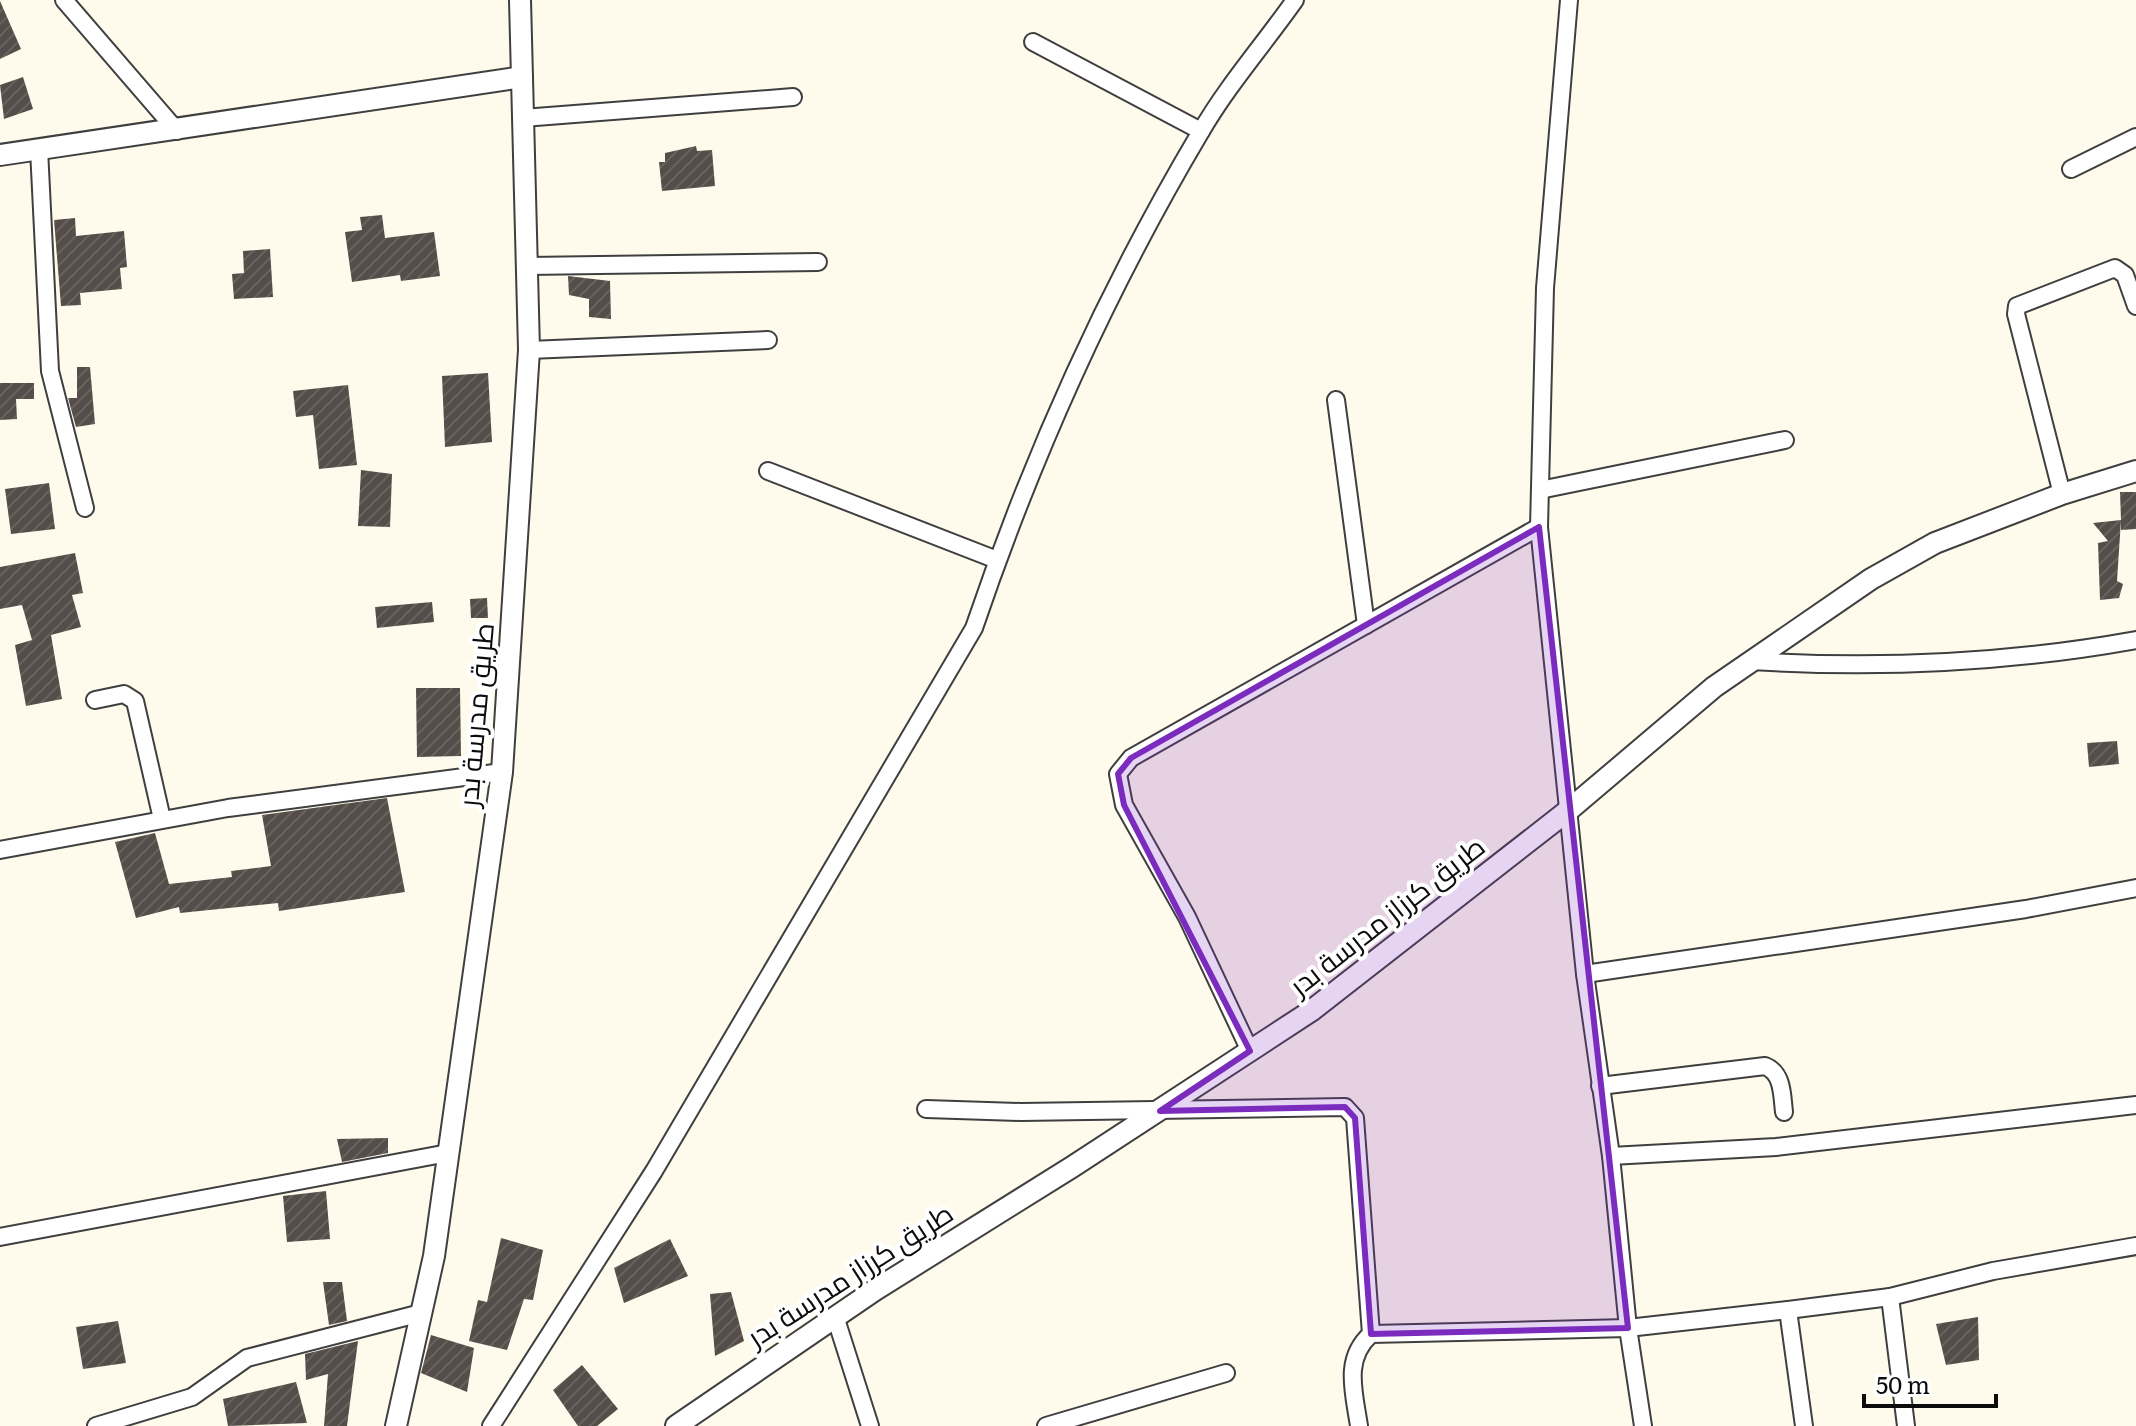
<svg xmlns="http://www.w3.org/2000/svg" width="2136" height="1426" viewBox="0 0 2136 1426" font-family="Literata,Cairo,serif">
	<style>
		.building { fill: url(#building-hatch) }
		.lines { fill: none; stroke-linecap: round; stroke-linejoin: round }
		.minor-casing { stroke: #3f3f3f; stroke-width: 20 }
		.tertiary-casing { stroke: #3f3f3f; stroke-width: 24 }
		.minor { stroke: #fff; stroke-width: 16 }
		.tertiary { stroke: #fff; stroke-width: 20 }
		.marked { fill: #7b2cbf; fill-opacity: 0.2; stroke: #7b2cbf; stroke-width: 6; stroke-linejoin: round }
		.labels { text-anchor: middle; stroke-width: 8; stroke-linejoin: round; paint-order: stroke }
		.street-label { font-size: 28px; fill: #0c0c0c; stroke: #fff }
	</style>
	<defs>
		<pattern id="building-hatch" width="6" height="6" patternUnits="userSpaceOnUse" patternTransform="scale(2)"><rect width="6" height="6" fill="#554d49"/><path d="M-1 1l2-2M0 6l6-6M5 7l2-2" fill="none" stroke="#68625f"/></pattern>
	</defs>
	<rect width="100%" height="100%" fill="#fffbec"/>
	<g class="building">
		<polygon points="0,1 21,49 0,59"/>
		<polygon points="23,77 33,109 4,119 0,85"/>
		<polygon points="696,146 697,151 712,150 715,186 662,191 659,162 665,162 665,153"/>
		<polygon points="382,215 385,238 434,232 440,276 401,281 400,275 352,282 345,232 362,230 360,217"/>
		<polygon points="75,218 76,236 124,231 127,267 120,268 122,289 80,293 81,305 61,306 54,220"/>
		<polygon points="270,249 273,297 234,299 232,274 244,273 243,251"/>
		<polygon points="568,276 610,281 611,319 589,317 589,299 569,295"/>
		<polygon points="77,367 90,367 95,424 76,427 68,398 77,398"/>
		<polygon points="488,373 492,442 445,447 442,376"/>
		<polygon points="0,383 34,383 34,399 16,399 17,419 0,420"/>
		<polygon points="348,385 357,465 319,469 313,415 296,417 293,391"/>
		<polygon points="361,470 392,474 390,527 358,526"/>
		<polygon points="49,483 55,529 11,534 5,489"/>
		<polygon points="2120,492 2136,492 2136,529 2121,530 2121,520 2117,581 2123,584 2119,598 2100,600 2098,543 2108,541 2093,523 2121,520"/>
		<polygon points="75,553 83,593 72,595 81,627 51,635 62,699 26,706 15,645 32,640 22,605 0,609 0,567"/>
		<polygon points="487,598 488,618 471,618 470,599"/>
		<polygon points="432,602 434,622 377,628 375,607"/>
		<polygon points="416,688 460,688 461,756 417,757"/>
		<polygon points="2117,741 2119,764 2089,767 2087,743"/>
		<polygon points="387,798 405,892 279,911 278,903 180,913 179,907 136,918 115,842 155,833 169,884 232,877 231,871 271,866 262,815"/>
		<polygon points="388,1138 388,1153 342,1162 337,1139"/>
		<polygon points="326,1191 330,1239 287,1242 283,1196"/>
		<polygon points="501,1238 543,1250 533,1300 524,1299 507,1350 469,1341 478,1300 487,1302"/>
		<polygon points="670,1239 688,1276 624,1303 614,1268"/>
		<polygon points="323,1282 342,1282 347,1321 329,1325"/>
		<polygon points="731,1292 744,1341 715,1356 710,1294"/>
		<polygon points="1978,1317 1979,1360 1946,1365 1936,1324"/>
		<polygon points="118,1321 126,1363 83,1369 76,1327"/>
		<polygon points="431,1335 474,1348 467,1392 421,1373"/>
		<polygon points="358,1341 347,1426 324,1426 328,1374 306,1380 305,1354"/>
		<polygon points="582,1365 618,1409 597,1426 578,1426 553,1390"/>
		<polygon points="296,1382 307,1423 228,1426 223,1399"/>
	</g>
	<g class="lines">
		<defs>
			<g id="minor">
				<polyline points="64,0 177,131"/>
				<polyline points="1569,0 1545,288 1539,527 1585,974 1611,1156 1628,1328 1643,1426"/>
				<polyline points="1033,42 1201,131"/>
				<polyline points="523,118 793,97"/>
				<polyline points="39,149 50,371 85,508"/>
				<polyline points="2071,169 2136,137"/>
				<polyline points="527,266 818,262"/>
				<polyline points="529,350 768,340"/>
				<polyline points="1336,400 1366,625"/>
				<polyline points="768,471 997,560"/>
				<polyline points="1540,490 1785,440"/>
				<polyline points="2062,494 2016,314 2017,306 2115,268 2125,275 2136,306"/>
				<path d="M 1751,661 C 1880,669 2008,663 2136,640"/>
				<polyline points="95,700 124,694 135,701 162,819"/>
				<polyline points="0,850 228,808 502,772"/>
				<polyline points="1585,974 2026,909 2136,888"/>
				<polyline points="1250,1051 1187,917 1124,805 1118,774 1131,758 1539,527"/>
				<path d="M 1600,1086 L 1765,1066 C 1783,1073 1782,1095 1784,1112"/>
				<polyline points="926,1109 1021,1112 1345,1107 1355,1118 1371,1334"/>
				<polyline points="1611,1156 1776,1147 2136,1105"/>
				<polyline points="0,1237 448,1153"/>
				<polyline points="1890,1297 1906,1426"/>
				<polyline points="1788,1310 1804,1426"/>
				<polyline points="835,1316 870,1426"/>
				<polyline points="96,1426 192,1397 247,1358 421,1313"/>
				<path d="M 491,1426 L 654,1171 L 974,628 C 1032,457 1108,288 1200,133 C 1227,86 1264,44 1295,0"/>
				<polyline points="1046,1426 1226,1373"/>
				<path d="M 1359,1426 C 1354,1392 1343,1359 1371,1334 L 1628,1328 L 1788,1310 L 1890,1297 L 1993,1271 L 2136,1246"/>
			</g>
			<g id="tertiary">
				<polyline points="0,155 522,77"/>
				<polyline points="396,1426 434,1256 502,772 529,350 520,0"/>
				<polyline points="676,1426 875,1290 1072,1167 1311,1011 1570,809 1714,687 1871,579 1935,543 2062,494 2136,471"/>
			</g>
		</defs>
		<use href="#minor" class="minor-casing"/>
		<use href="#tertiary" class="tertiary-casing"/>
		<use href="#minor" class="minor"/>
		<use href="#tertiary" class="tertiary"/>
	</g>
	<path class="marked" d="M 1539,527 L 1628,1328 L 1371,1334 L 1355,1118 L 1345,1107 L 1160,1111 L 1250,1051 L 1124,805 L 1118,774 L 1131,758 Z"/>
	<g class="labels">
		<g class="street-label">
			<text transform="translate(476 715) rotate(-85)" y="10">طريق مدرسة بدر</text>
			<text transform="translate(1387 916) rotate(-38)" y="10">طريق كرزاز مدرسة بدر</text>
			<text transform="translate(850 1275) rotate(-33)" y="10">طريق كرزاز مدرسة بدر</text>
		</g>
	</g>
	<path d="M1864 1394v12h132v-12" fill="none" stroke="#0c0c0c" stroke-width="4"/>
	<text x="1876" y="1394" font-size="24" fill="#0c0c0c" stroke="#ffffff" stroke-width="6" paint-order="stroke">50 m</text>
</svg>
